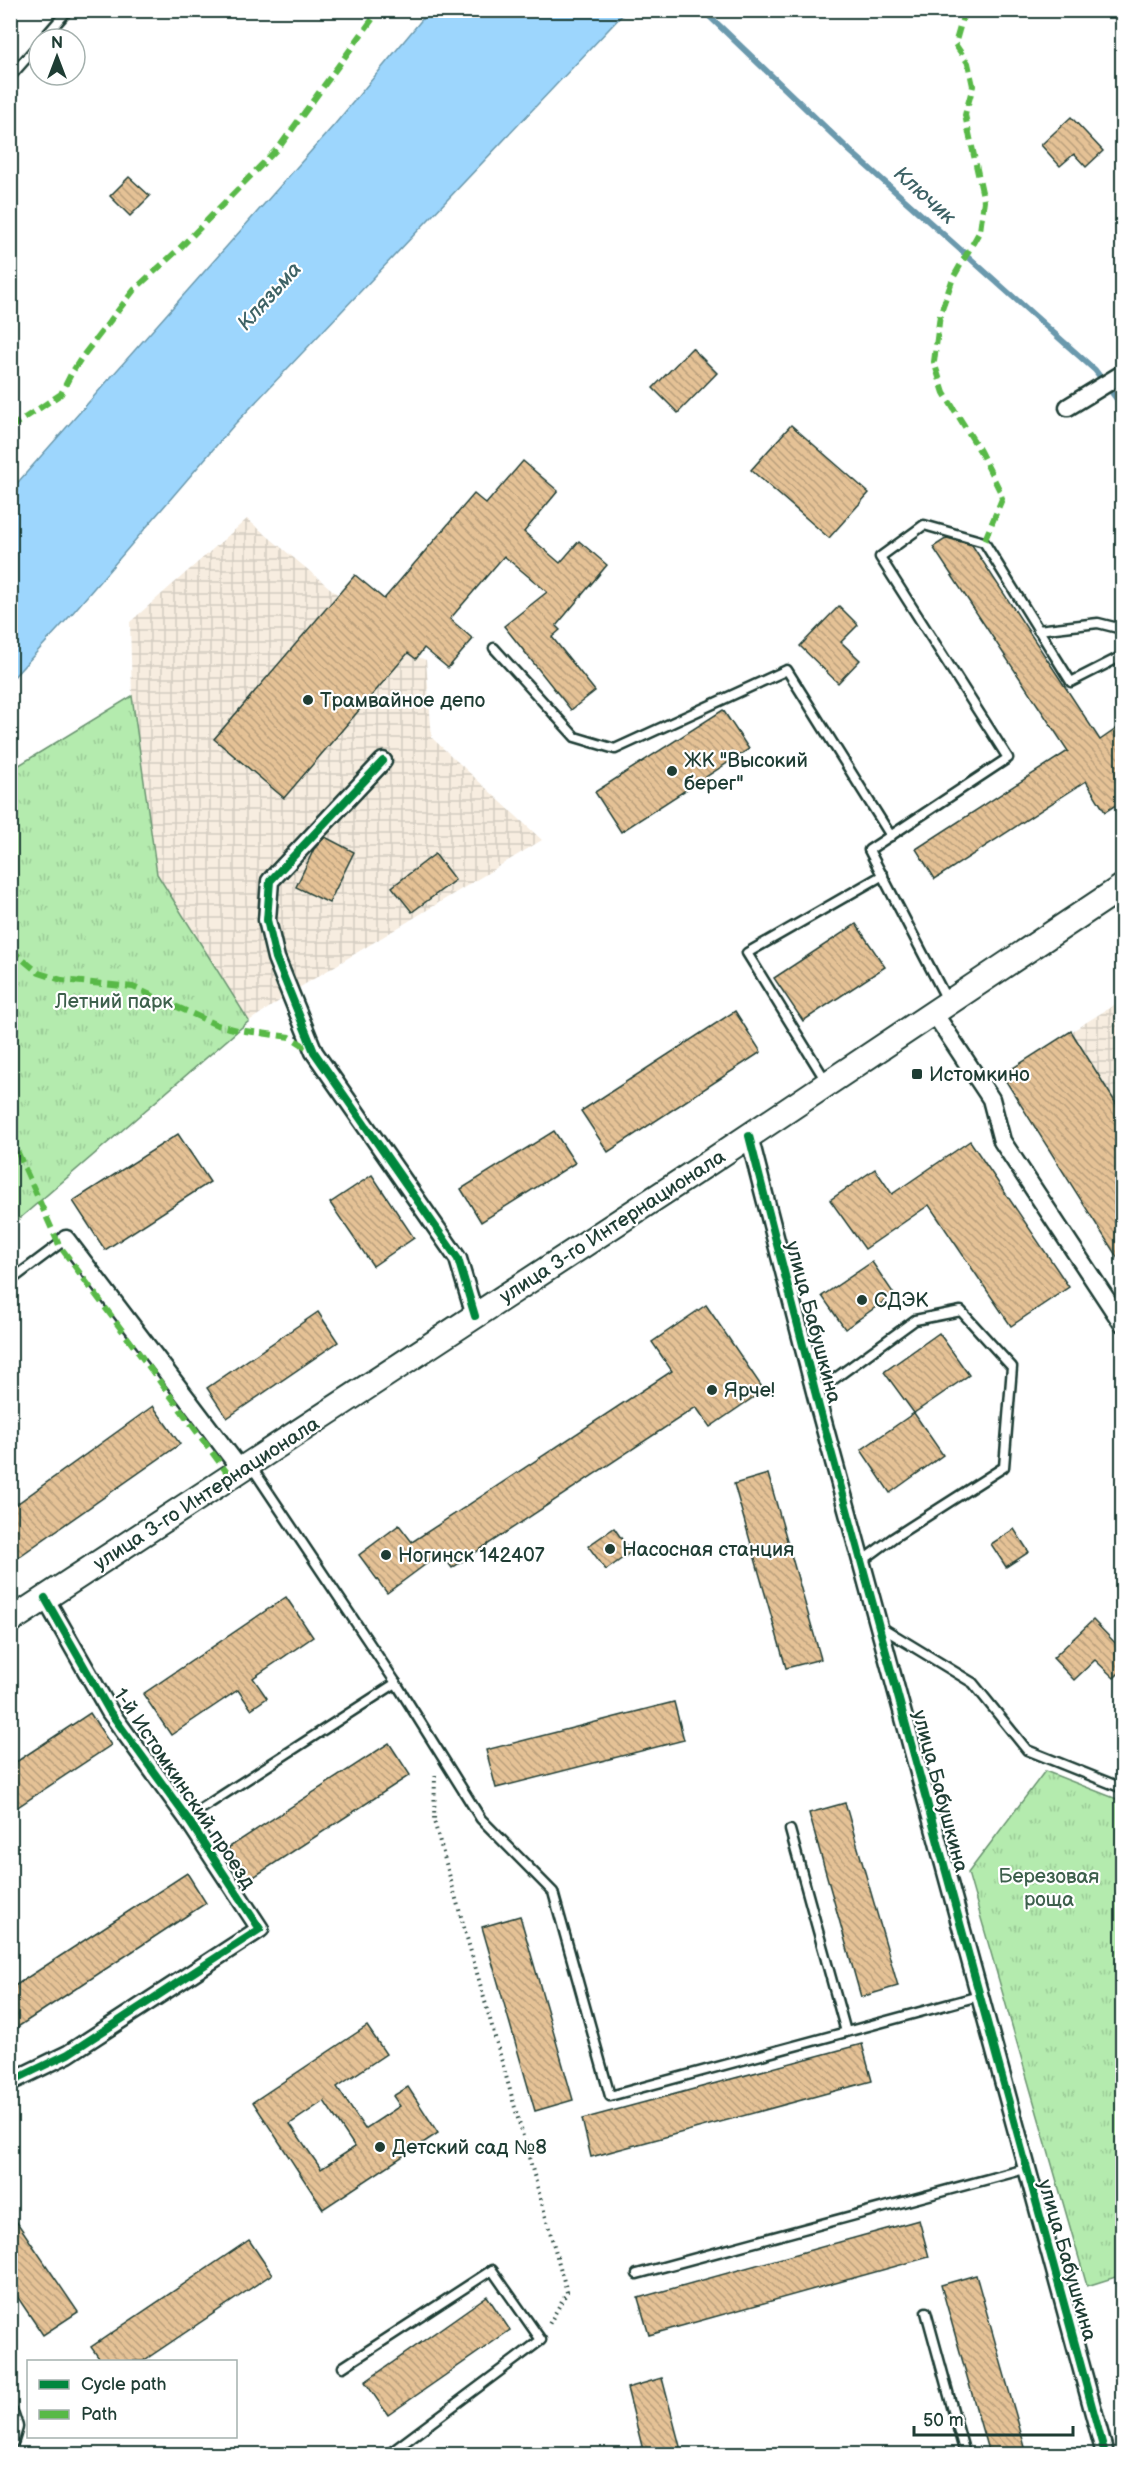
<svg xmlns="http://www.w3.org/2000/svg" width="1133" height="2465" viewBox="0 0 1133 2465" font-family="'Balsamiq Sans',sans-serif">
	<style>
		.industrial { fill: url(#industrial-grid) }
		.grass { fill: url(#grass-tufts); stroke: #6a9471; stroke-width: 1.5 }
		.water { fill: #9dd6fd; stroke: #6b99ad; stroke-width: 1.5 }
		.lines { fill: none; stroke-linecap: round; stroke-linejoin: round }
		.stream { stroke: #6b99ad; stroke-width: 6 }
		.building { fill: url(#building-back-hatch); stroke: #1f3d34; stroke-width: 1.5; fill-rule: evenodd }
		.service-casing { stroke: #1f3d34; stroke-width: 13 }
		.minor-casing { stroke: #1f3d34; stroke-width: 21 }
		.secondary-casing { stroke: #1f3d34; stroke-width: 28 }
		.path { stroke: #1f3d34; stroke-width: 4; stroke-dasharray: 1.5 4.5; stroke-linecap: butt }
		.service { stroke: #fff; stroke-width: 8 }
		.minor { stroke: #fff; stroke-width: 16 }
		.secondary { stroke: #fff; stroke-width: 24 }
		.quiet { stroke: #58b947; stroke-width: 6; stroke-dasharray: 12 6; stroke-linecap: butt }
		.cycleway-casing { stroke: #fff; stroke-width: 11 }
		.cycleway { stroke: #00873e; stroke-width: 8 }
		.poi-dot { fill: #1f3d34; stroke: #fff; stroke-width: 2 }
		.labels { text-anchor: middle; stroke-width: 4.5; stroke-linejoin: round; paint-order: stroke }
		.poi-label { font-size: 20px; fill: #1f3d34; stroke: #fff; text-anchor: start }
		.park-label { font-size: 20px; fill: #3d604c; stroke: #fff }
		.street-label { font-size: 20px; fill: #1f3d34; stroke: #fff }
		.water-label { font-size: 21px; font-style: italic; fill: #3e6366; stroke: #fff }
	</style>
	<defs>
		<pattern id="industrial-grid" width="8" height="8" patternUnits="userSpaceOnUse" patternTransform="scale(1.5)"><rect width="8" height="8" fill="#f7ede0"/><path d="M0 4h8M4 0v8" fill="none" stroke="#d3ccc1"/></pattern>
		<pattern id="grass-tufts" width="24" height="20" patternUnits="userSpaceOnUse" patternTransform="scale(1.5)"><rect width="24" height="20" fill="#b4ebae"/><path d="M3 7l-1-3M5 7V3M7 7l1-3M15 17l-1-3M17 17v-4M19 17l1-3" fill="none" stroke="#9aca96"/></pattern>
		<pattern id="building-back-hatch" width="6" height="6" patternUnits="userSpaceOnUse" patternTransform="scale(1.5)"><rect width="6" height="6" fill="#e5c296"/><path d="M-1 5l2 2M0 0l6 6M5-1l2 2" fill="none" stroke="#b99f7b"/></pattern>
	</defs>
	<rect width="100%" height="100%" fill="#fff"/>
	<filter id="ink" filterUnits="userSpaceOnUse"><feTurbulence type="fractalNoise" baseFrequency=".0167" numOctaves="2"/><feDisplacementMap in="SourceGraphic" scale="12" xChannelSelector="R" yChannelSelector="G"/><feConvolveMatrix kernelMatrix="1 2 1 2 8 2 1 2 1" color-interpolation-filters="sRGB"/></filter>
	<g filter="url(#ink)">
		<g class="industrial">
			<polygon points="247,519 408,653 426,660 432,738 542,840 302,986 249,1021 157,874 132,696 130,622"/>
			<polygon points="1122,1000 1122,1265 1002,1075"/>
		</g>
		<g class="grass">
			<polygon points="132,696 157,874 249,1021 12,1225 11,770"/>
			<polygon points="1045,1771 1122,1801 1122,2275 1087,2286 968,1873"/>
		</g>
		<polygon class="water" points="429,11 626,11 234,425 70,616 11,680 11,490 335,124"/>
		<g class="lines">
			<polyline class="stream" points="703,10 850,151 1095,370 1122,406"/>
		</g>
		<g class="building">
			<polygon points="1071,117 1103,151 1086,167 1074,154 1060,166 1041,145"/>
			<polygon points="129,177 150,196 130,216 110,196"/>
			<polygon points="692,348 717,373 678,413 653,388"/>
			<polygon points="791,425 869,493 829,538 751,470"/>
			<polygon points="523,461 558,491 524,532 560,563 579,541 607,565 556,626 560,630 552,637 595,691 571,710 504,626 547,592 504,556 450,619 473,639 448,668 424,648 416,659 408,653 284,798 214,739 355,575 384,599 474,494 486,504"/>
			<polygon points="947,538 972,545 1100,740 1122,725 1122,801 1105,812 1086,781 935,879 916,849 1068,751 933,547"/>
			<polygon points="839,606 858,625 841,642 860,660 838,683 800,646"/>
			<polygon points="723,710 749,749 621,832 595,792"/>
			<polygon points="325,837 354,852 329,903 296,887 314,849"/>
			<polygon points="435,854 455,880 412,912 392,887"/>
			<polygon points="856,924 885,967 803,1021 774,978"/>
			<polygon points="735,1011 761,1052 608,1152 581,1111"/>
			<polygon points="1071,1031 1122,1113 1122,1265 1002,1075"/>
			<polygon points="554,1131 575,1163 481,1222 461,1189"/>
			<polygon points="178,1134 210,1182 105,1250 73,1201"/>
			<polygon points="970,1141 1069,1287 1011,1326 929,1205 865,1249 830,1200 875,1169 892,1194"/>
			<polygon points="372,1175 414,1238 373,1266 330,1203"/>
			<polygon points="872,1262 894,1294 845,1329 822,1296"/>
			<polygon points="706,1305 764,1390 710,1427 696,1407 452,1568 441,1553 387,1593 359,1555 399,1525 412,1542 672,1371 652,1342"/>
			<polygon points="318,1312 338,1342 227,1418 207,1388"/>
			<polygon points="939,1333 969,1375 914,1413 884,1372"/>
			<polygon points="153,1406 180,1444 17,1558 10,1549 10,1509"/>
			<polygon points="914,1413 943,1455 890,1493 861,1450"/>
			<polygon points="768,1474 821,1659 786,1668 734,1484"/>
			<polygon points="614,1528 631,1552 606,1570 588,1546"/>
			<polygon points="1014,1529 1029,1552 1006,1567 991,1544"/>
			<polygon points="286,1597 313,1637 253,1678 267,1698 251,1709 238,1690 171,1735 143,1694"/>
			<polygon points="1093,1620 1122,1650 1122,1670 1114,1678 1095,1660 1074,1680 1053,1658"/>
			<polygon points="674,1702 684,1740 496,1788 486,1750"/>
			<polygon points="90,1713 111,1745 10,1812 10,1766"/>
			<polygon points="389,1743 410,1775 249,1880 228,1848"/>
			<polygon points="845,1803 898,1986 861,1997 809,1813"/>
			<polygon points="187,1873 206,1903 10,2032 10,1989"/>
			<polygon points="520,1916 573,2100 535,2111 482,1927"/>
			<path d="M 367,2026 L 386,2054 L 337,2087 L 365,2129 L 400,2106 L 393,2096 L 408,2087 L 438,2133 L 323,2209 L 253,2102 ZM 324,2101 L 355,2147 L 321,2169 L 290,2124 Z"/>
			<polygon points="862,2044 872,2081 591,2157 582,2119"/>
			<polygon points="10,2212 78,2312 43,2335 10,2286"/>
			<polygon points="919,2220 929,2257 649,2335 638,2298"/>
			<polygon points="249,2240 272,2274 143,2361 101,2361 91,2347"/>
			<polygon points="976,2275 1027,2454 989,2454 941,2285"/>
			<polygon points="487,2296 510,2330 388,2415 365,2382"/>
			<polygon points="662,2378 682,2454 644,2454 627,2388"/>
		</g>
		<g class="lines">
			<defs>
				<g id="service">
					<polyline points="43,39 68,10"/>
					<polyline points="10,77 39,44"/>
					<polyline points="1038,630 1098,623 1122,629"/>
					<polyline points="494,648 575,737 615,749 787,670 891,836"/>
					<polyline points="947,1000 869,850 1008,758 880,557 924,525 984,542 1071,682 1122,656"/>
					<polyline points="826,1081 747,953 883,875"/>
					<polyline points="10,1281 66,1239"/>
					<polyline points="815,1393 915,1320 961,1311 1012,1367 1004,1467 893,1538 862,1561"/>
					<polyline points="881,1627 973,1683 1027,1750 1122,1788"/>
					<polyline points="396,1683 481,1819 553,1892 610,2096 979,1996"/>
					<polyline points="187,1818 396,1683 251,1466"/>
					<polyline points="790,1830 846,2032"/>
					<polyline points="637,2274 1025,2169"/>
					<polyline points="926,2312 965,2454"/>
					<polyline points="343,2367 492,2270 541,2340 389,2454"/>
				</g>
				<g id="minor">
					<polyline points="1068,407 1122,374"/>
					<polyline points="383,761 270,881 267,920 276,958 314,1052 458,1259 475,1316"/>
					<polyline points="934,1013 991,1099 1002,1141 1122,1323"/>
					<polyline points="749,1136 819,1407 1105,2454"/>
					<polyline points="66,1239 241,1470"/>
					<polyline points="10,2082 68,2054 260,1929 187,1818 110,1712 45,1598"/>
					<polyline points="10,2415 14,2427 10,2440"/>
				</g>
				<polyline id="secondary" points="10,1621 707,1164 1122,887"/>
			</defs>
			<use href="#service" class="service-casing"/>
			<use href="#minor" class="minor-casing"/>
			<use href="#secondary" class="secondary-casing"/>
			<polyline class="path" points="435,1775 434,1821 567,2292 548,2326"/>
			<use href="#service" class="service"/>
			<use href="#minor" class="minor"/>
			<use href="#secondary" class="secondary"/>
			<g class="quiet">
				<polyline points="965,10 955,44 968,63 973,86 965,115 984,201 980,231 953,278 940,315 934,362 944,393 980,451 1000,491 1002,499 984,542"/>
				<polyline points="10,430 17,423 61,394 71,374 82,357 134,290 179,249 280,146 379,10"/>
				<polyline points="10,949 39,973 62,980 133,987 217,1025 238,1030 290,1037 311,1050"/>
				<polyline points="10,1135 59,1245 231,1478"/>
			</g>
			<defs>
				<g id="cycleway">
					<polyline points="383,761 270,881 267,920 276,958 314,1052 458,1259 475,1316"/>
					<polyline points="749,1136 819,1407 1105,2454"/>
					<polyline points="10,2082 68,2054 260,1929 187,1818 110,1712 45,1598"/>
				</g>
			</defs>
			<use href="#cycleway" class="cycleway-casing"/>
			<use href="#cycleway" class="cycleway"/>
		</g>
	</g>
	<g class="poi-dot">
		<circle cx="308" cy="700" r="6"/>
		<circle cx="672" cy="771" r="6"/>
		<rect x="911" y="1068" width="12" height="12" rx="3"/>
		<circle cx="862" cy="1300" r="6"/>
		<circle cx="712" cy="1390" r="6"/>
		<circle cx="610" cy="1549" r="6"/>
		<circle cx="386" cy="1555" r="6"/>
		<circle cx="380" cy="2147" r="6"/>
	</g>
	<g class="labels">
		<g class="poi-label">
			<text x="320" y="707">Трамвайное депо</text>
			<text x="684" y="767">ЖК "Высокий<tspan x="684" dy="23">берег"</tspan></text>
			<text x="929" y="1081">Истомкино</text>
			<text x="874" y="1307">СДЭК</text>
			<text x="724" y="1397">Ярче!</text>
			<text x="622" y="1556">Насосная станция</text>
			<text x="398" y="1562">Ногинск 142407</text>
			<text x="392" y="2154">Детский сад №8</text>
		</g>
		<g class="park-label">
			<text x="114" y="1008">Летний парк</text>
			<text x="1049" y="1883">Березовая<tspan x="1049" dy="23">роща</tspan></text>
		</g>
		<g class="street-label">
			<text transform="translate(612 1226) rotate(-33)" y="7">улица 3-го Интернационала</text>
			<text transform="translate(814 1322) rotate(75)" y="7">улица Бабушкина</text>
			<text transform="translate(206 1493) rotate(-33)" y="7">улица 3-го Интернационала</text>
			<text transform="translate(185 1788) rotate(56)" y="7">1-й Истомкинский проезд</text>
			<text transform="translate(941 1791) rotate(75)" y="7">улица Бабушкина</text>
			<text transform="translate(1068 2260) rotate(74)" y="7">улица Бабушкина</text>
		</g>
		<g class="water-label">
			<text transform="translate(925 195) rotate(42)" y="7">Ключик</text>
			<text transform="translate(269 296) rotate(-48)" y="7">Клязьма</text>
		</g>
	</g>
	<rect width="1133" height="2465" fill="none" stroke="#fff" stroke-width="36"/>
	<rect x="18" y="18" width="1097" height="2429" fill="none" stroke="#1f3d34" stroke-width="2" filter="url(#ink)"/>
	<rect x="27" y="2360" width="210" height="78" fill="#ffffff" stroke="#a5b1ae" stroke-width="1.5"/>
	<rect x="39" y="2380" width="30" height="9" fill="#00873e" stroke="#a5b1ae" stroke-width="1.5"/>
	<text x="81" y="2390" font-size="18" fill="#1f3d34">Cycle path</text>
	<rect x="39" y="2410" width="30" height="9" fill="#58b947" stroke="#a5b1ae" stroke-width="1.5"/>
	<text x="81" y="2420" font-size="18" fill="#1f3d34">Path</text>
	<g transform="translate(57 57)"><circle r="28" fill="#ffffff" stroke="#a5b1ae" stroke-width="1.5"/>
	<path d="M0-4.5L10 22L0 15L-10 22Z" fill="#1f3d34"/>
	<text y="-9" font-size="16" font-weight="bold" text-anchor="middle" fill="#1f3d34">N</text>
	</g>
	<path d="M914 2426v9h159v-9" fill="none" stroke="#1f3d34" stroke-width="3"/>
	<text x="923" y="2426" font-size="18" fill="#1f3d34" stroke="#ffffff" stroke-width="4.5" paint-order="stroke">50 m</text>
</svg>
